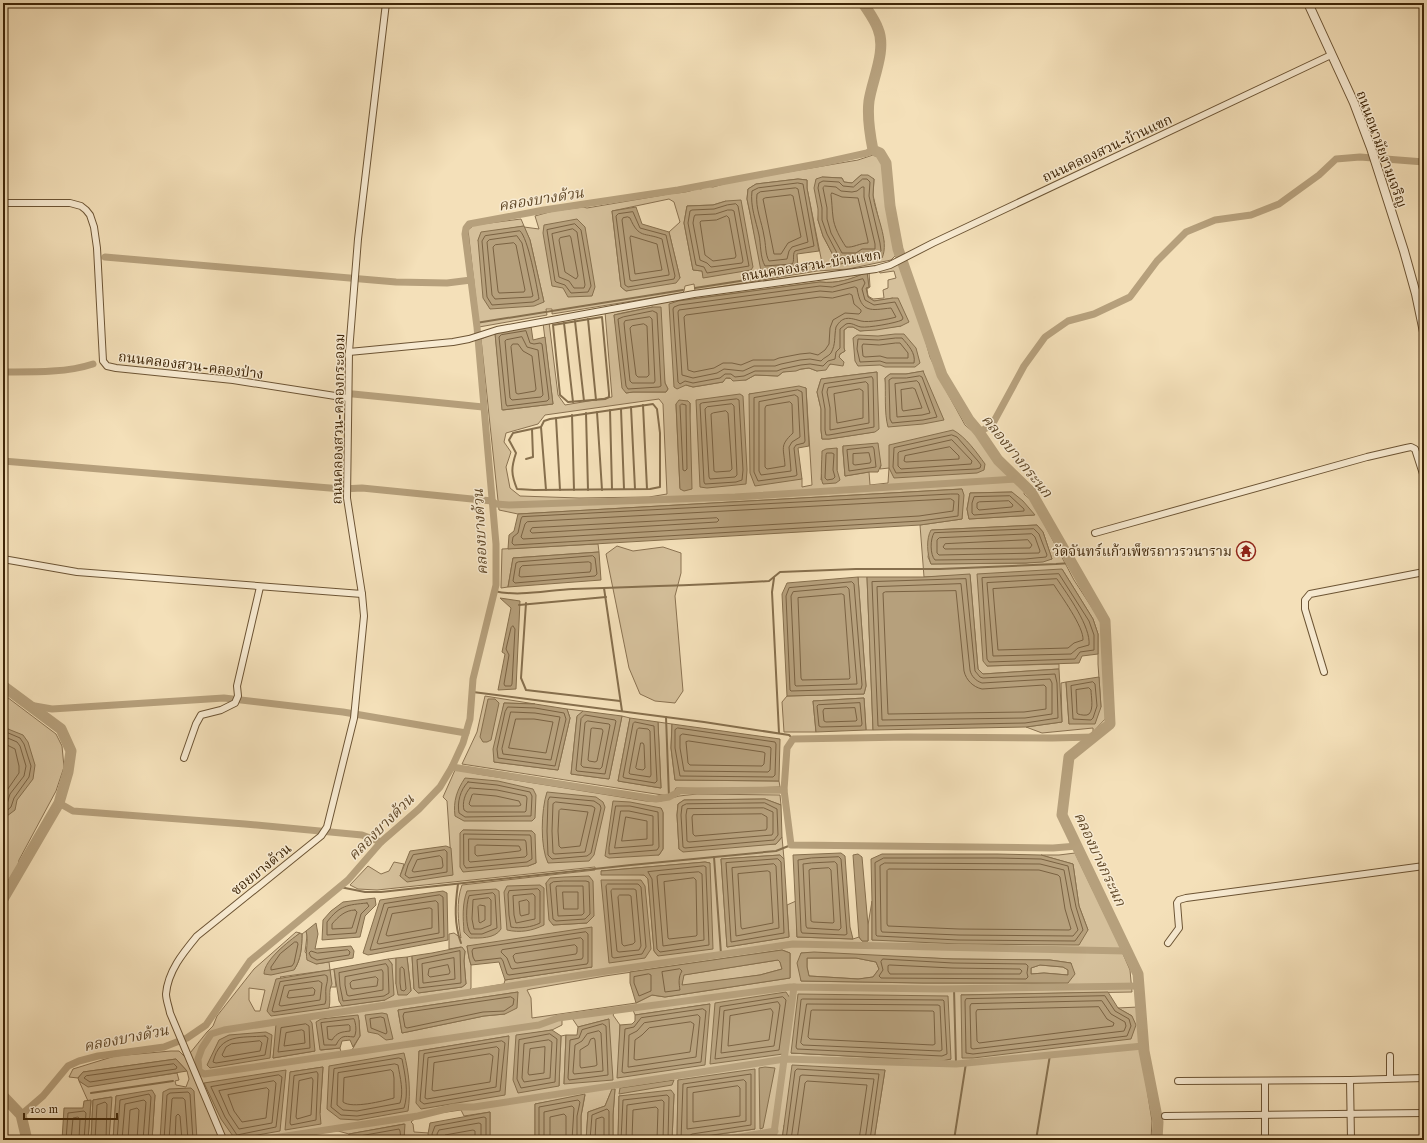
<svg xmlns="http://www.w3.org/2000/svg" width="1427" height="1143" viewBox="0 0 1427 1143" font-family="'IM FELL English','Noto Serif Thai',serif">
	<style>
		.green { fill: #d5c09b; stroke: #8a7251; fill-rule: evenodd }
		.water { fill: #b6a07c; stroke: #866f4d; fill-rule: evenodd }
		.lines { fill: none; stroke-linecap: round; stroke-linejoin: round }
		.shore { stroke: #7a6242; stroke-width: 1 }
		.stream { stroke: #866f4d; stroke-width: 2 }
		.canal { stroke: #b6a07c; stroke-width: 7 }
		.river { stroke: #b6a07c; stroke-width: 11 }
		.minor-casing { stroke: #6c5434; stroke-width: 8 }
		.tertiary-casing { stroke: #6c5434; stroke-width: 10 }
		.minor { stroke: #f8ebd2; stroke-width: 6 }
		.tertiary { stroke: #f8ebd2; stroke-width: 8 }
		.labels { text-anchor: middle; stroke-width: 3; stroke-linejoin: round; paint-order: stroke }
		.street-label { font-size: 14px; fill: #3e2507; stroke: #f8ebd2 }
		.poi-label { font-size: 14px; fill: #3e2507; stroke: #f8ebd2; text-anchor: end }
		.water-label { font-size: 15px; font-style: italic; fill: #624a2a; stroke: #f8ebd2 }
	</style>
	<rect width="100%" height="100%" fill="#f4e0b9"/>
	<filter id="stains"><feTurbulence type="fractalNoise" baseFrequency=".005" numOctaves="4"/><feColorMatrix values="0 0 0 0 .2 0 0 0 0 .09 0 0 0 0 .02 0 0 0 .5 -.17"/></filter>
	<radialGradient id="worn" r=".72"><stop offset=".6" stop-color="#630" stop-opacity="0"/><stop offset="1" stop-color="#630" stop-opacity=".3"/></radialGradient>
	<g class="green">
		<path d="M 873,155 L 880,158 L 885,164 L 888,212 L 896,255 L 891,260 L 848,269 L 817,271 L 695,291 L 694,284 L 685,286 L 684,291 L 682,293 L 552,314 L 552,309 L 546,309 L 547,315 L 479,327 L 468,230 L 474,225 L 521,219 L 524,226 L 481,233 L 478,241 L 544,302 L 530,240 L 524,227 L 539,229 L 535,216 L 553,211 L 583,207 L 587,208 L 663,195 C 674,192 687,194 697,188 L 701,189 L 706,186 L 713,187 L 734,181 L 858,160 ZM 861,175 L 874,179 L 873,195 L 884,242 L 872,259 L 864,258 L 861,262 L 850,262 L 830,266 L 833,255 L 823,236 L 818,220 L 822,177 L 842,178 L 844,182 L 852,183 ZM 798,179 L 807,180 L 807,188 L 822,263 L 798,268 L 762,271 L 750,213 L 747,199 L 748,189 L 756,184 ZM 669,199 L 674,202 L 680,222 L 669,232 L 680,278 L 626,291 L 621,287 L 612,211 ZM 726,201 L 704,278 L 702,271 L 693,270 L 684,223 L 687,206 L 713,205 Z"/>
		<path d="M 899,264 L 918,314 L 930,357 L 948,394 L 965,425 L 978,436 L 989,452 L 1004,471 L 1025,489 L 1024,494 L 1032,501 L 1074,580 L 1102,623 L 1106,718 L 1093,732 L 1093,728 L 1042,733 L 1026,727 L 1062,722 L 1061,683 L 1066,682 L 1069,724 L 1101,707 L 1098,664 L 1098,634 L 1093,619 L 1062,569 L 987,666 L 1059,664 L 1059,669 L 983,674 L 978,669 L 970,575 L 924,577 L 920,525 L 962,519 L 962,489 L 518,514 L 499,510 L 481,339 L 495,333 L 503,410 L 553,404 L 543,323 L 549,322 L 558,395 L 565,405 L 612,397 L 605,312 L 672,300 L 869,272 L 870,287 L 867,289 L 868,296 L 873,299 L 884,298 L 883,290 L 888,288 L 888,280 L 896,278 L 894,271 L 880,273 L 878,270 ZM 867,273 L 869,287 L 866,288 L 868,297 L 874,301 L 893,298 L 901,326 L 860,331 L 853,327 L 848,327 L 844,330 L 844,348 L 845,351 L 840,354 L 839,357 L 841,359 L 817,371 L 809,368 L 783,372 L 778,376 L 755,375 L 746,380 L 725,378 L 723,382 L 693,387 L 686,385 L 678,301 L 820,282 C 836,284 852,279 867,273 ZM 653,307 L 665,383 L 668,389 L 666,392 L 633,392 L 626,393 L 614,315 L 622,313 ZM 924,371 L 887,396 L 885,378 L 890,374 L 906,374 ZM 877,372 L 874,432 L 829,439 L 822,439 L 821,430 L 821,409 L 817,392 L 821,379 ZM 806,388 L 812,485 L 802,487 L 802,479 L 749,394 ZM 659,399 L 663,404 L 667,494 L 649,497 L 579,498 L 520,496 L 510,488 L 506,467 L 511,452 L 504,442 L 506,433 L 538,424 L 545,415 ZM 688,401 L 690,403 L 690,412 L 684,490 L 680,488 L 676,404 ZM 843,446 L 881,465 L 880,469 L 889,468 L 888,483 L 870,485 L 869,472 L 845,476 L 843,451 ZM 837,448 L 837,470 L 821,480 L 822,465 ZM 1012,492 L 1034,515 L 969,519 L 967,509 L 970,493 ZM 1037,525 L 1043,532 L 1052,559 L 1026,563 L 931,564 L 928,557 L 932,530 Z"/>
		<polygon points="598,544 599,552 513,558 508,587 501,588 502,549"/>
		<polygon points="617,546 633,551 663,547 681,553 681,573 675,596 683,691 675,703 655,701 640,694 629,668 606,554"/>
		<polygon points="858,577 867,577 873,730 866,730 864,698 813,701 816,732 784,732 782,702 787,696 864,694 866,686"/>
		<polygon points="3,694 56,734 62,746 64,767 56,791 19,860 18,865 3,889"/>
		<polygon points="485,696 535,704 504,703 494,762 558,770 570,718 567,709 583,711 577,717 571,774 609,779 622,716 630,718 618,781 661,788 658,722 672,724 671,748 675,780 779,781 780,787 715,789 678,788 676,788 673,794 669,796 462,764 477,732"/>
		<path d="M 455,770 L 460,770 L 478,774 L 646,801 L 661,801 L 679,796 L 697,794 L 780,795 L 781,805 L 765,799 L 684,800 L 678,804 L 677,815 L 679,849 L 776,844 L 782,837 L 784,859 L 780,855 L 721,859 L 727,947 L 789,937 L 787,905 L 796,901 L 797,937 L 853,939 L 859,937 L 862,941 L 868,941 L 868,925 L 872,901 L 872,940 L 1088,930 L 1079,906 L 1073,864 L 1041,855 L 1059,855 L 1075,853 L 1117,940 L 1130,970 L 1132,992 L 961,995 L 1132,1016 L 1118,1008 L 1138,1007 L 1141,1051 L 1152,1121 L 1151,1140 L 874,1140 L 885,1070 L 784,1125 L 782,1140 L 679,1140 L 755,1129 L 678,1080 L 677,1140 L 672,1140 L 674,1094 L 619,1096 L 618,1140 L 613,1140 L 613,1115 L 615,1089 L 612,1089 L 605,1106 L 588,1112 L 586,1140 L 581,1140 L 581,1116 L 585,1095 L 535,1104 L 535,1140 L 490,1140 L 490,1112 L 464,1116 L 461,1110 L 418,1116 L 411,1122 L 413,1124 L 414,1132 L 429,1133 L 429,1140 L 404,1140 L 404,1124 L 349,1134 L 338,1131 L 309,1134 L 305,1140 L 152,1140 L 155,1095 L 116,1096 L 113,1140 L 109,1140 L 111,1097 L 93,1100 L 91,1140 L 88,1140 L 91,1101 L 88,1101 L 79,1081 L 88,1086 L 177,1073 L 179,1080 L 175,1081 L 176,1085 L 186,1087 L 189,1079 L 187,1071 L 176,1059 L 83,1072 L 78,1078 L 69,1077 L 73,1069 L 115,1056 L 171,1051 L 179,1051 L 186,1058 L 207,1032 L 213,1026 L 217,1016 L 254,969 L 296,932 L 300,933 L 277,952 L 294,970 C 301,960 302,946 302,934 L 306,931 L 307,936 L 305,952 L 316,964 L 329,962 L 330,970 L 334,969 L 336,987 L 330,987 L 330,970 L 280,977 L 319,1009 L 385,1000 L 392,964 L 388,959 L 396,958 L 396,984 L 411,991 L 407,957 L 412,956 L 414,989 L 418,993 L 462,987 L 466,984 L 464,961 L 465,951 L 461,947 L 449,949 L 449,934 L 454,933 L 461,938 C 458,922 456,901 462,885 L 595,870 L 595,867 L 377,890 L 358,889 L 350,885 L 368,866 L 381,874 L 389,871 L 394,862 L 404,864 L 400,876 L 452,875 L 447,801 L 443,797 ZM 661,808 L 663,813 L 663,849 L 659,855 L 653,854 ZM 463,830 L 532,831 L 536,863 L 528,866 L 460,833 ZM 705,862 L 710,863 L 658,956 L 654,951 L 648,879 L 644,875 L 601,871 ZM 546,883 L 587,923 L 553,925 ZM 467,946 L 592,967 L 505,980 L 504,984 L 469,990 L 471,988 L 471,965 L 469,958 ZM 782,950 L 790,953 L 790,978 L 665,997 L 652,995 L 636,1003 L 532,1018 L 531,998 L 527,990 L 531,989 L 605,976 ZM 801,953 L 953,959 L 1050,960 L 1071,963 L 1068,983 L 923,983 L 801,981 ZM 249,988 L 265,990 L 260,1011 L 255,1011 L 249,1000 ZM 518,992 L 505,1014 L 484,1016 L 402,1033 L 398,1010 ZM 710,1004 L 618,1078 L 620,1025 L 613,1015 L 615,1012 L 633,1010 L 635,1015 ZM 572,1018 L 578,1027 L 609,1019 L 564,1084 L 566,1035 L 561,1036 L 559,1086 L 516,1036 L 552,1030 L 562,1025 L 562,1019 ZM 359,1020 L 360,1036 L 352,1050 L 341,1052 L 340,1048 L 321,1050 ZM 276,1035 L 315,1051 L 273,1058 ZM 509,1036 L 419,1105 L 419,1051 ZM 791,1053 L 951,1059 L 942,1061 ZM 323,1067 L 320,1113 L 290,1072 Z"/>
		<polygon points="807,958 856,958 876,962 879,969 873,977 859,979 809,976 807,967"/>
		<polygon points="778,960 780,962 782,969 760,975 682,986 683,975"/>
		<polygon points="1040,965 1063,967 1068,970 1068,975 1044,973 1031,974 1031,968"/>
	</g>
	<g class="water">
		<path d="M 861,175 L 868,175 L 874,179 C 874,184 873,190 873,195 C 875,214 890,241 882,258 L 864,258 L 861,262 L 850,262 L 830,266 L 833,255 L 823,236 L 818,220 L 818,209 L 814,188 L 816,179 L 822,177 L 842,178 L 844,182 L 852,183 Z"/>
		<polygon points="798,179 807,180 807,188 819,251 797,254 798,268 761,271 750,213 747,199 748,189 756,184"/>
		<polygon points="741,200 753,267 751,270 703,278 702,271 693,270 684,223 687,206 713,205 726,201"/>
		<polygon points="636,207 642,224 669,232 680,278 676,283 626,291 621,287 612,211"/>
		<polygon points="577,219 585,227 595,287 592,296 568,297 563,288 552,286 543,233 544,225"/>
		<polygon points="524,226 530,240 544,302 534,306 490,309 483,298 478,240 481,232"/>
		<path d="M 867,272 L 869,287 L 866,288 L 868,297 L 874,301 L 893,298 L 898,298 L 909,322 L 901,326 L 876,330 L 860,331 L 853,327 L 848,327 L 844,330 L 844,348 L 845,351 L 840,354 L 839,357 L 844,362 L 843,366 L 830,364 L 826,370 L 817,371 L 809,368 L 801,369 L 796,371 L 783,372 L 778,376 L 755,375 L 746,380 L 733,381 L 730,378 L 726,378 L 723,382 L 693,387 L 686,385 L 677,389 L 674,387 L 669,304 L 678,301 L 820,282 C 837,284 852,279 867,272 Z"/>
		<polygon points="653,307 661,307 665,383 668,389 666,392 633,392 626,393 622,388 614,315"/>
		<polygon points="531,326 533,340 545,337 553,404 502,410 495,333"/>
		<polygon points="895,334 904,334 916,348 920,363 915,367 885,367 880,365 858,366 855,361 853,338 857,335 878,336"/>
		<path d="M 923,371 L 944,420 L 923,424 L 888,427 C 884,412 886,394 885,378 L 890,374 L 906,374 Z"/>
		<polygon points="877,372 879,429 875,432 829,439 822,439 821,430 821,409 817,392 821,379"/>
		<polygon points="799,386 806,388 809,446 798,448 802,479 755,486 750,473 749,394"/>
		<polygon points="740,394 743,396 747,470 746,484 707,488 700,487 696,400"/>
		<polygon points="679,400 688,401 690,403 690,412 692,489 684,491 680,489 676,404"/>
		<path d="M 953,430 C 966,437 977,453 985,464 L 984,470 L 977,473 L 894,478 L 889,468 L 889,445 Z"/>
		<polygon points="878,443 881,465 878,472 869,472 845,476 843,451 843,446"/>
		<path d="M 837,448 L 837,470 L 840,480 L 836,483 L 823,484 C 820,479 822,460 822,451 L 826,449 Z"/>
		<polygon points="962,489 964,495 962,519 920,525 508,549 509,535 514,531 518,514"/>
		<polygon points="1012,492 1023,501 1035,515 969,519 967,509 970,493"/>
		<path d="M 1037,525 L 1043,532 L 1052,559 L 1043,562 L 1026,563 L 931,564 C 927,554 926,539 931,530 Z"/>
		<polygon points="599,552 601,580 508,587 513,558"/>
		<polygon points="1062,569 1093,619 1098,634 1098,654 1082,656 1079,663 987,666 983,661 977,574"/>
		<polygon points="970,574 978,669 983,674 1059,669 1062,722 1026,727 873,730 867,577 924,577"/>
		<polygon points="858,577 866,686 864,694 787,696 782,594 787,583"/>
		<polygon points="500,598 520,601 516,689 498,690 505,654 502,652 511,608"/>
		<polygon points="1099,677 1101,707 1095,724 1069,724 1066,682"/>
		<polygon points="864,698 866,730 816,732 813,701"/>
		<polygon points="488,699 495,699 499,703 491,740 487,742 483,742 480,737"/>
		<polygon points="504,703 535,704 567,709 570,718 558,770 494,762 493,749"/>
		<polygon points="583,711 622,716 609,779 571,774 577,716"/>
		<polygon points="630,718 658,722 661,788 618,781"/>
		<polygon points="3,722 8,729 23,735 28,742 35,765 33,779 17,800 15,810 3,819"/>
		<polygon points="672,724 780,739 779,781 675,780 671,748"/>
		<path d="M 465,778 L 498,781 L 533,789 L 536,795 L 535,818 L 532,821 L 464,821 L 455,816 C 453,801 457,790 465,778 Z"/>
		<path d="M 547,792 L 596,797 L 603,802 L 605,807 L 594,855 L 589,861 L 548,863 C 540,847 541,810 547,792 Z"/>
		<polygon points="765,799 781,805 782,837 776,844 683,852 679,849 677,815 678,804 684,800"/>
		<polygon points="613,801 630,802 661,808 663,812 663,849 659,855 609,858 605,856"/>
		<polygon points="463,830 532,831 535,834 536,863 528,866 463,872 460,867 460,833"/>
		<polygon points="446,846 451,848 453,875 407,882 400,876 410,851"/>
		<polygon points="841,853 845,856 850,927 853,939 797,937 793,855"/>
		<polygon points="858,854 862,857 868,925 868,941 862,941 859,937 853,855"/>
		<polygon points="882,854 997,854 1041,855 1073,864 1079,906 1088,930 1079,945 958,944 872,940 872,901 871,859"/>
		<polygon points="780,855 784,859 789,937 727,947 721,859"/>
		<polygon points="705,862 710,863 713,949 658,956 654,951 648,879 644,875 601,875 601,871"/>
		<polygon points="589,876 593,881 594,916 587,923 553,925 549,920 546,883 550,878 564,877"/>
		<polygon points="601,880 641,880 645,886 651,949 645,958 609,963"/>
		<path d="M 540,885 L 544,888 L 544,925 C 532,931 520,933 507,930 L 504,892 L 507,886 Z"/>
		<path d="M 496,889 L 499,891 L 501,929 C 495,939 479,938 470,938 L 464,932 C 463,918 462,904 467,891 Z"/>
		<polygon points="443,891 447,893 448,940 368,955 363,953 380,900"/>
		<polygon points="375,898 376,905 365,916 360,937 322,940 323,920 331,911 343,902"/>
		<path d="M 316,923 L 318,934 L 315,949 L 351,946 L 354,951 L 353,958 L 316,964 L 307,960 C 305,950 309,941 306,931 Z"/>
		<polygon points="592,927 592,967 505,980 499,962 471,965 469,958 467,946"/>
		<path d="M 300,933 L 302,934 C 302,946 301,960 294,970 L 271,975 L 264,974 C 264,960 289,941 300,933 Z"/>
		<polygon points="462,947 465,951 464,961 466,984 462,987 418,993 414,989 412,956 432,953"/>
		<path d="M 782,950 L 790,953 L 790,978 L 665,997 L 652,995 L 636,1003 L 630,983 L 630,972 ZM 778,960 L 780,962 L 782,969 L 760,975 L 682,985 L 684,975 Z"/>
		<path d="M 814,952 L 953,959 L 1050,960 L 1071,963 L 1075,974 L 1068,983 L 923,983 L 801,981 L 797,963 L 801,953 ZM 807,958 L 856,958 L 876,962 L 879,969 L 873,977 L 858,979 L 809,976 L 807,967 ZM 1040,965 L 1063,967 L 1068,970 L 1068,975 L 1044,973 L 1031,974 L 1031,968 Z"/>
		<polygon points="407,957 411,991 407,995 398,995 396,984 396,958"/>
		<polygon points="388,959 392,964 394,995 385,1000 342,1006 339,1001 334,969"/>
		<path d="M 330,970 L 332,984 C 328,990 331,1001 329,1008 L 271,1016 L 267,1011 L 276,979 Z"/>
		<polygon points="518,992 517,1008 505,1014 484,1016 402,1033 398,1010"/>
		<polygon points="786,992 790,998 783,1054 710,1064 715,1003"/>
		<polygon points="1108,992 1118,1008 1132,1016 1136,1025 1131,1039 973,1058 962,1058 961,995"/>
		<polygon points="798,994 948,996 951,1059 942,1061 791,1053"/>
		<polygon points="710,1004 705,1065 617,1078 620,1025 632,1024 635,1021 635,1015"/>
		<polygon points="382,1013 387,1014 393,1039 386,1040 378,1034 368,1032 365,1015"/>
		<polygon points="358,1015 359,1020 360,1036 353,1047 350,1040 342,1041 340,1048 320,1050 316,1022 321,1019"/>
		<polygon points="309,1019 312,1023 315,1051 273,1058 276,1024"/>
		<polygon points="609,1019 613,1080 564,1084 566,1035 577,1035 578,1027"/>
		<polygon points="552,1030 561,1036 559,1086 518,1093 513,1080 516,1035"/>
		<polygon points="266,1032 272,1035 270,1058 210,1068 207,1065 219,1040 229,1035"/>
		<polygon points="509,1036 505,1095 421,1109 416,1103 419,1051"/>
		<path d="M 404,1053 C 409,1073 411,1091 408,1111 L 358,1120 L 340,1119 L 327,1109 L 329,1066 Z"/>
		<polygon points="176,1059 187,1071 88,1087 79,1081 78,1078 83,1072"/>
		<polygon points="792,1065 885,1070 874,1140 782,1140"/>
		<polygon points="323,1067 320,1113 321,1124 285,1130 290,1072"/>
		<polygon points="765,1067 775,1068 763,1128 760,1129 759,1068"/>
		<polygon points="755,1069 755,1129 677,1140 678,1080"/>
		<polygon points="286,1070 280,1131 235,1139 221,1119 204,1083"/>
		<polygon points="674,1080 672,1085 619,1094 620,1088"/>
		<polygon points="191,1088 194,1091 197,1140 160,1140 163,1092 169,1089"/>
		<polygon points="612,1089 615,1089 613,1115 613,1140 586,1140 588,1112 605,1106"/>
		<polygon points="152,1090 155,1095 152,1140 113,1140 116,1096"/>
		<polygon points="671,1090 674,1094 672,1140 618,1140 619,1096"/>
		<polygon points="585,1094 581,1116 581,1140 535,1140 535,1104"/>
		<polygon points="112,1097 109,1140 91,1140 93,1100"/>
		<polygon points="91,1100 88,1140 62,1140 64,1108 83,1108 84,1101"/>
		<polygon points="490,1112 490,1140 429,1140 428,1134 430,1123"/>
		<polygon points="405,1124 404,1140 348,1140 349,1134"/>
	</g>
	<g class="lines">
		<g class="shore">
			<polygon points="863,179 867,179 870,182 869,196 880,243 881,251 878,254 864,254 858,258 837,260 836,259 837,253 827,234 822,220 822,208 818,188 819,183 823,181 839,182 843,186 853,187"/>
			<path d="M 798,183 L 803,184 L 814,246 L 795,251 C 792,255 795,261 792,264 L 765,266 C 760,257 761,245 759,235 C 756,221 750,206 752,191 L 758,188 Z"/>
			<polygon points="825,186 836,187 841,191 852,192 857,191 862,187 864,187 864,197 875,244 875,249 862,249 856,253 842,253 831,233 827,219 827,208 823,188"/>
			<path d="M 796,188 L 798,189 L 808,242 L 792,247 L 789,251 L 787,259 L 769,261 C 765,254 766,244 764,236 C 762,222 755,208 757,194 L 760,192 Z"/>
			<path d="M 832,193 L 842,197 L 858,198 L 868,241 L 868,243 C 860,243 853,248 846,247 C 840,238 834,227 833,217 C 832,209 832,202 831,195 Z"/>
			<polygon points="791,195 793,196 801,237 788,243 781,254 774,254 763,199 765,198"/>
			<polygon points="736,204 738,206 749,266 707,273 704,267 696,265 688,223 690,211 692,210 714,209 727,205"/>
			<polygon points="728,210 732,210 734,211 743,261 742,263 711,267 707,263 700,260 693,223 694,217 695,215 715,214"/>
			<polygon points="633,212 640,228 666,235 675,276 674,279 628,287 625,285 616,216 618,214"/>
			<polygon points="727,216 729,218 736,256 735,258 713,261 705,255 700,222 701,221 716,220"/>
			<path d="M 628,217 L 630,218 C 639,239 644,232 662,239 L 669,273 L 669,275 L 632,281 L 630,280 L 622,220 L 623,218 Z"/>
			<polygon points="575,224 581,230 591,286 588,292 571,293 565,285 556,282 555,281 547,230"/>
			<polygon points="573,229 577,232 585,285 584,288 574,288 569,281 559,277 552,234"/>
			<path d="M 520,231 C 528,237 537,287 539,299 L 533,302 L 492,305 L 487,297 L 482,241 L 485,236 Z"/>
			<polygon points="517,236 522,243 533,296 531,297 495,299 492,295 487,242 489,240"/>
			<polygon points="570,236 571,238 578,276 576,279 565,272 559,240 560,238"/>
			<polygon points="631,236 657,244 662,270 635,274 630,238"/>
			<polygon points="514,243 516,245 525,290 524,292 499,293 498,291 493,247 495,245"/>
			<path d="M 863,279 L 865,283 L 862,289 L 865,300 L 874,305 L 895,302 L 903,318 L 902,320 C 896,323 868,328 861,327 C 855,326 852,322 846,324 L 840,329 L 840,348 L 836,352 L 835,359 L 828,361 L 823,366 L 810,364 L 801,365 L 782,369 L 777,371 L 755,371 L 744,376 L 735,377 L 731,374 L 725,374 L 720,378 L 693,383 L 685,381 L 680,384 L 678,382 L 673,309 L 674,307 L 679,305 L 820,286 L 832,287 Z"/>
			<path d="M 855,287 L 857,288 C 861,314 871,310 891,308 L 896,317 C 890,319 868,323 861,321 C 850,318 843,315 836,327 C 834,337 836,344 831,353 C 829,356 823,358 821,361 L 810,359 L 800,360 L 781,364 L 775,366 L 754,366 L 743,371 L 724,369 L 717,373 L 693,378 L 682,375 L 678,312 L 679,310 L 820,291 L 832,292 Z"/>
			<polygon points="850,294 852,295 854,304 861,310 861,312 859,314 845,313 833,320 830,328 829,344 825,350 818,355 810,353 800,354 779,358 774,360 753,360 741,365 732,363 723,363 714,368 694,372 688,370 684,317 686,315 820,297 832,298"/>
			<polygon points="653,311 657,313 661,386 659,387 628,389 626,386 618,319 623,317"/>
			<polygon points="650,317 652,319 655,381 654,383 632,383 630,381 624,323 625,321"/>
			<polygon points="644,324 647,326 649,375 647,377 638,377 636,375 630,328 632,326"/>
			<polygon points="526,331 530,343 534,344 540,343 542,344 549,399 547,401 507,406 506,404 499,337 501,335"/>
			<polygon points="522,337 527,347 538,350 543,395 541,397 512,400 510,398 505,341 506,340"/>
			<path d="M 896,338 L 902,338 C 908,345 916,353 914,363 L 886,363 L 880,361 L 860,362 L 857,349 L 858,339 L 878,340 Z"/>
			<polygon points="896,343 900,343 908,353 908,358 887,358 880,356 865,357 863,356 862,346 863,344 879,345"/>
			<polygon points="513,344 518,344 523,351 532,356 536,389 535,391 518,394 516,393 511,347"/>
			<polygon points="920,376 922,377 937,417 923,420 892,423 890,419 889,380 892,378 906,378"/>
			<polygon points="872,377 873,379 874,427 829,435 826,435 825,430 825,409 822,392 824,384"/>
			<polygon points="917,381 919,383 930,413 922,415 897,417 895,384"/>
			<polygon points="866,382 868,384 869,423 830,430 830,408 827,392 828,388"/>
			<polygon points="913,388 915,389 922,408 903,411 902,409 901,390"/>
			<polygon points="860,389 863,391 863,418 837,423 834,394"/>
			<polygon points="798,390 802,392 805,441 804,443 796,445 794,448 797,475 795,476 758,481 754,472 754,398"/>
			<polygon points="795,395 798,397 800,437 792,442 789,447 791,471 761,475 759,471 759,402"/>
			<polygon points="737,399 739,400 743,470 742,480 736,482 705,484 704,482 700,404 702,403"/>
			<path d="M 790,402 L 792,404 L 793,433 C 779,446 784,448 785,466 L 767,469 L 765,467 L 765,408 L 766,406 Z"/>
			<polygon points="682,404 686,405 686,412 687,469 685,471 683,470 680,406"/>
			<polygon points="732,404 734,406 737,475 735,477 710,479 709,477 705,409 707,407"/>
			<polygon points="726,411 728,413 732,469 730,471 716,472 714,471 711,414 713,413"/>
			<polygon points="952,435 957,437 978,461 981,465 980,468 976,469 896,473 893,467 894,448"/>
			<polygon points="952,440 972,461 971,464 901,469 898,466 898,453 899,452"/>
			<polygon points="873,447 874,449 876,467 849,471 847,450"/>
			<polygon points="950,447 959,456 959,459 906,462 904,461 905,456"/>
			<polygon points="827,453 832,453 834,454 833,470 835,477 833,479 827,480 825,478 826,455"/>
			<polygon points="869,453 871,461 870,463 855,465 853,464 853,454"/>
			<polygon points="951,494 958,494 959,495 958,516 920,521 514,545 512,543 513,537 518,533 521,519 522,517"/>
			<polygon points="1010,496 1024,509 1024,511 974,515 972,513 972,503 974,497"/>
			<polygon points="951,499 954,501 953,511 919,516 523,539 521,537 525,524 527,522"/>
			<polygon points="1009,501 1013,505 1012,507 979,510 977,508 977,503 979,502"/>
			<polygon points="717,518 719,520 717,522 532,533 530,531 532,528"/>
			<path d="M 1034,529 L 1039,534 L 1047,555 L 1046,557 L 1025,559 L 935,560 C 930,555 930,539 934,533 Z"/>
			<polygon points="1032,534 1035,537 1040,551 1039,553 939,555 937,553 937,540 939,538"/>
			<polygon points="1028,540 1032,545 1030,548 945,549 943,547 945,544"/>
			<polygon points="593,556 595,558 597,574 595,576 515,583 513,581 516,563 518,562"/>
			<polygon points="589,562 591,563 591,569 590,572 521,577 519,576 520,568 522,566"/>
			<polygon points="1059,574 1089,621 1094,635 1094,650 1080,652 1075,659 989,662 987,659 982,578"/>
			<polygon points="966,579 975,671 980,677 983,678 1055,674 1057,683 1058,718 1025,723 878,726 872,582"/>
			<path d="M 1057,579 C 1068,595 1091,627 1089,645 L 1078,648 L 1071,654 L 993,656 L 987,583 Z"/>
			<polygon points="852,582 854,584 862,685 861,689 791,691 790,690 786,596 789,588"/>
			<path d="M 961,584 L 970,670 C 971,676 976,681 982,683 L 1050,679 L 1052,683 L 1052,714 L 1025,718 L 882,720 L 877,587 Z"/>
			<path d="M 1054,585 C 1061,596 1084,627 1083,640 L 1074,643 L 1068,648 L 998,650 L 993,589 Z"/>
			<polygon points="847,587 849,589 857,684 796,686 795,685 791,596 793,592"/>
			<path d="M 956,591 L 964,671 C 966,680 973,687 982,689 L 1044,685 L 1046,687 L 1046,709 L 1024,712 L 888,714 L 883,593 L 885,592 Z"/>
			<polygon points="842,594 844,595 850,678 849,679 802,680 801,678 798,598"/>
			<polygon points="513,626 515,629 512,684 511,686 505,686 504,684 509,655 506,649 511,628"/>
			<polygon points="1093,682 1095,684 1097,706 1093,718 1091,720 1073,719 1071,686"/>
			<path d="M 1089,688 L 1091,690 C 1091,696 1094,709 1089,714 C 1087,716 1081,715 1078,714 L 1077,713 L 1076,690 Z"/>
			<polygon points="860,703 862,724 861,726 821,727 819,726 817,706 818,705"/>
			<polygon points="508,707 535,708 564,713 566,719 555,766 498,758 497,749 505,712"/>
			<polygon points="855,708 857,720 856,721 826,722 824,721 823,711 824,709"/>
			<polygon points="511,712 535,713 560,717 551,760 503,754 502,749"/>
			<polygon points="585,715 615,720 616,721 605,774 577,771 576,770 581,719"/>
			<polygon points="516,719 534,719 553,722 546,753 509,748"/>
			<polygon points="588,721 609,724 610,725 602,767 600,769 583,767 581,765 585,723"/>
			<polygon points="635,722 654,726 657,781 655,783 625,778 623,777 633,724"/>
			<polygon points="593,728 602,729 603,731 597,761 595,762 589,761 588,760 591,729"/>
			<polygon points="639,728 648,729 650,731 651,775 650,777 630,774 629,773 637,730"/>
			<polygon points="678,728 775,742 776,744 775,775 773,777 680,776 675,748 675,730"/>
			<polyline points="3,729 6,732 20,738 24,744 31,766 29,777 14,798 11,807 3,814"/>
			<polygon points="683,734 770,747 771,748 770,770 768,772 684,771 680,748 680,736"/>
			<polyline points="3,736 17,742 20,746 26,766 24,776 10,794 7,804 3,807"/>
			<polygon points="689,741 763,752 765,753 764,764 762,766 690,765 688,763 686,742"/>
			<polyline points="3,743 15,749 19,766 19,773 3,796"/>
			<polygon points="641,743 643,743 644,745 645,768 643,770 637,769 636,768"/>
			<path d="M 468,782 L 497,785 L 530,792 L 532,796 L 531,816 L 465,817 L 459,813 C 457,803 460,790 468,782 Z"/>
			<path d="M 470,788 L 497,790 L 526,796 L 527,798 L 526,811 L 525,812 L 467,812 L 464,810 C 462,803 465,793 470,788 Z"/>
			<polygon points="474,794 496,796 519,801 521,805 519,806 471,806 469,804 472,795"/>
			<polygon points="550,797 594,801 600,805 601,808 591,853 587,856 552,859 548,855 547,831 548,801"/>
			<polygon points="556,802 592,806 595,808 585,852 555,854 553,853 552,831 553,804"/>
			<polygon points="765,803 777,809 778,835 774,840 685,848 683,847 681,815 682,806 686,804"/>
			<polygon points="616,806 630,806 658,812 659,847 657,850 609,854 609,848"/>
			<polygon points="764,808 773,812 773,833 772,835 689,842 687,841 686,815 687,809"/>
			<polygon points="561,809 588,812 580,846 561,848 559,846 558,831 559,811"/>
			<polygon points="621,811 629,811 653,816 653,845 615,848"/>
			<polygon points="762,814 767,817 767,828 766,830 695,836 693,834 692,817 693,815"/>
			<polygon points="626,817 647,821 647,839 622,841"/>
			<polygon points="464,834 530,835 531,837 532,859 527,862 466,868 464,865"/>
			<polygon points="469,839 525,840 526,842 527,855 525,857 470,862 469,861"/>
			<polygon points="477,845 519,846 521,850 519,851 477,856 475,854 475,847"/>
			<polygon points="445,850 447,852 447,872 409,878 405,875 408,865 413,855"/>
			<polygon points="440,856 442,858 443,866 442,868 414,872 412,871 417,860"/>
			<polygon points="839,857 841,859 847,934 845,935 802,933 801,931 798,860 811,858"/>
			<polygon points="884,858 997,858 1041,859 1068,866 1076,907 1083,930 1075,941 958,940 877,936 876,935 875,863"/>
			<polygon points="778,859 781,862 784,933 731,942 726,863"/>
			<polygon points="835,862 837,864 841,928 839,930 807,928 806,926 803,864 811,863"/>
			<polygon points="885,863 1040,864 1064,870 1071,908 1078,930 1073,936 959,935 882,932 881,930 880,866"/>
			<polygon points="774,864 776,866 779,928 736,936 732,868"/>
			<polygon points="704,866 706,867 706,872 709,945 660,952 657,949 652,879 648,872"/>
			<polygon points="829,868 831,870 834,922 833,923 813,922 811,921 809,870 811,869"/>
			<polygon points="889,869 1039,870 1058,875 1060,877 1065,909 1071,929 1069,930 959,929 888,926 887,924 887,871"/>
			<polygon points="768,871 770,872 773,923 742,929 741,927 738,874"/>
			<polygon points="699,872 702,874 704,940 663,946 657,876 659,875"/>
			<polygon points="694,878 696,880 697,935 696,936 669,939 668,938 664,882"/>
			<polygon points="564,881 586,881 589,882 590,914 585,919 556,921 553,919 550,884 553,882"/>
			<polygon points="608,884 638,884 641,887 646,947 642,954 614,958 612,957 606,886"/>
			<polygon points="557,886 583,886 584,913 582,915 558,916 556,888"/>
			<path d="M 538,889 L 540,891 L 540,923 C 532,927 520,929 511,927 L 509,915 L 508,894 L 509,891 Z"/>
			<polygon points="613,889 634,889 636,890 641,946 639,950 619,952 617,951 611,891"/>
			<polygon points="563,892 578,892 578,909 564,909"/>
			<path d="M 493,893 L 495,895 L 497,928 L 482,934 L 471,934 C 465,928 466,904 469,896 Z"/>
			<polygon points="533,894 535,896 535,919 516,923 514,915 513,896"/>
			<polygon points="440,895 443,897 444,937 372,950 370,950 384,904"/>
			<polygon points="620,895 629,895 631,896 635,942 633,944 624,946 622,944 618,897"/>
			<polygon points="489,898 491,900 491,925 481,929 474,929 472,919 473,900"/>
			<polygon points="527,900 529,902 529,914 521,916 520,914 519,902"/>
			<polygon points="436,901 438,903 439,933 379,944 377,943 388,908"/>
			<path d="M 367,903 L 369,906 L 361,914 L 356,933 L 327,935 L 327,922 C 340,905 347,905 367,903 Z"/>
			<polygon points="480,905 485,906 485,920 480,923 479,922 478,907"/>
			<polygon points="430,908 432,909 432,928 388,936 386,935 392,914"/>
			<path d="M 355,910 L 357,912 L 352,928 L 332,929 L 332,924 C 338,917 345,910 355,910 Z"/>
			<polygon points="586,932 588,934 588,962 587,964 509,975 507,974 503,961 501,958 475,961 473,957 472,951 473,949"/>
			<polygon points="581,938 583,940 583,957 582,959 512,969 511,968 507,958 501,952 502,950"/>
			<polygon points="295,942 297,942 298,944 294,963 292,966 271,970 271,967 280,954"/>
			<polygon points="575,945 577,947 577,952 576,954 517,963 515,962 513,956 515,954"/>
			<polygon points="348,950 350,952 349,955 317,960 311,957 309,953 311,951 317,953"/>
			<polygon points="460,951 461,983 419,988 417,960"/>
			<polygon points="454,958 455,979 424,983 423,983 422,964"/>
			<polygon points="883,959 953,963 1026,964 1028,966 1027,973 1028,977 1026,979 881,978 879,976 883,970 881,962"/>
			<polygon points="386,964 388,967 389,993 384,996 343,1001 340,986 339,973"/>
			<polygon points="448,965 450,972 449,974 430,977 428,975 429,969"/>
			<polygon points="890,965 952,968 1020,969 1022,971 1020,974 890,974 888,971 888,966"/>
			<polygon points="402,967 404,969 406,989 404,991 401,990 400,983 400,969"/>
			<path d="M 680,969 L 682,971 C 678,977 679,984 680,990 L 665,992 L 662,972 Z"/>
			<polygon points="382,970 383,972 383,990 349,996 347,995 345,985 345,977"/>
			<polygon points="649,974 651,975 651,991 639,996 634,983 634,977"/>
			<path d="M 325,975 L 327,976 C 328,981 327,982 326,987 C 325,993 327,999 325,1004 L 274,1012 L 272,1011 L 280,982 Z"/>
			<polygon points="376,977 378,979 377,986 353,989 351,988 350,983 352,981"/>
			<polygon points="319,981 322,983 320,1000 281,1006 279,1005 284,986"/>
			<polygon points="313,988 315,990 314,995 289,998 287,997 289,991"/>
			<polygon points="1105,996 1115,1011 1129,1019 1131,1026 1127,1036 973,1054 966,1053 965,1001 966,999"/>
			<polygon points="511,997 514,999 513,1005 504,1011 483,1012 407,1028 405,1027 403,1016 404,1013"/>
			<polygon points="783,997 786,1000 779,1050 715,1059 720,1007"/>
			<polygon points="803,999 943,1000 944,1001 947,1054 942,1056 797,1049 796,1047 801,1000"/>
			<polygon points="1102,1001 1111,1014 1125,1022 1126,1026 1124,1031 973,1049 971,1048 970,1006 971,1004"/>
			<polygon points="778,1002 780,1005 774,1046 721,1053 724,1011"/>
			<polygon points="807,1004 938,1005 940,1006 942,1050 940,1051 803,1045 801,1043"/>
			<polygon points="1099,1007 1107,1019 1114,1023 1113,1026 979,1043 977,1041 976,1012 977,1010"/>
			<polygon points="703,1009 706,1011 701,1062 624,1073 622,1072 625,1029 634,1027 641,1018"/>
			<polygon points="771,1009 773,1012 769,1040 728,1046 730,1016"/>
			<polygon points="813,1010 933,1011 934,1012 935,1044 933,1045 810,1039 808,1037 811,1011"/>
			<polygon points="698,1015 700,1017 696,1057 629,1067 628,1067 629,1035 637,1031 644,1023"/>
			<polygon points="381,1017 384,1018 387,1032 386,1034 371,1028 370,1019"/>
			<path d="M 354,1019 C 356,1023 357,1033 354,1037 C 344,1036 341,1035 336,1045 L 324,1045 L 321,1023 Z"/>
			<polygon points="691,1022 694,1024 690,1052 636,1060 634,1059 635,1040 642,1035 649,1028"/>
			<polygon points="306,1024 309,1026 310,1048 278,1052 281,1028"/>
			<polygon points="603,1024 606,1026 608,1075 569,1080 568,1078 570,1040 579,1038 582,1030"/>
			<path d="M 349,1025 L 350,1026 L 350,1031 C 342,1032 337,1032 332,1040 L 328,1039 L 327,1027 Z"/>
			<polygon points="302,1030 304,1031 305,1043 284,1046 286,1033"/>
			<polygon points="599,1031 601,1033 603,1071 574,1074 573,1072 575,1045 582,1041 587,1034"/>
			<polygon points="550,1034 557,1039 555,1082 521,1088 517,1079 519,1040"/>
			<path d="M 265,1036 L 268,1038 L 265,1055 L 216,1063 L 213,1062 C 220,1033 241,1038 265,1036 Z"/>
			<polygon points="591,1039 594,1038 595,1040 597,1065 595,1066 581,1068 580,1066 580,1050 588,1045"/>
			<polygon points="549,1040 552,1042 550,1078 524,1082 522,1078 524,1044"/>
			<polygon points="260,1041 262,1043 260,1051 224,1057 222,1055 226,1047 231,1044"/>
			<polygon points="502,1041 505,1043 500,1091 424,1104 420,1101 424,1054"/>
			<polygon points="497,1047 499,1049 496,1087 427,1099 425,1098 428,1058"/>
			<polygon points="545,1047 544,1073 529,1075 528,1073 530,1049"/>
			<polygon points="490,1054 493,1056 490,1082 434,1091 432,1090 434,1063"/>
			<path d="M 399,1058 L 402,1059 C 405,1074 409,1093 404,1108 L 357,1116 L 341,1115 L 331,1107 L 334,1069 Z"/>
			<polygon points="174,1064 177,1067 176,1069 90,1082 84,1078 86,1076"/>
			<path d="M 395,1064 L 398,1065 C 400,1077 404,1092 400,1103 L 357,1111 L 343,1110 L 337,1105 L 338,1073 Z"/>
			<path d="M 391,1070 L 393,1072 L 394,1078 L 394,1098 C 383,1101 352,1109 343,1102 L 344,1078 Z"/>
			<polygon points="317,1072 318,1074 316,1120 291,1125 290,1123 294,1076"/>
			<polygon points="279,1075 282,1077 276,1127 237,1135 225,1117 211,1087"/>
			<polygon points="312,1078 313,1080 311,1115 297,1119 296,1117 299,1081"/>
			<polygon points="744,1080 746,1082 746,1121 687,1129 687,1088"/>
			<polygon points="274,1081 276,1083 272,1123 239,1129 229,1114 219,1091"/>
			<polygon points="738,1086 740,1088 740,1116 693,1122 693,1093"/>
			<polygon points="267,1088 269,1090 266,1118 242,1122 234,1111 228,1095"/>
			<polyline points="66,1140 68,1113 84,1111 86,1113 84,1140"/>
			<polyline points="71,1140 73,1118 78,1117 80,1119 79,1140"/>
			<polyline points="95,1140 97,1105 105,1102 107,1104 106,1140"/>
			<polyline points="117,1140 120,1100 149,1094 151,1097 148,1140"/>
			<polyline points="122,1140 125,1104 144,1100 146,1102 143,1140"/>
			<polyline points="128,1140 130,1110 137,1108 139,1110 137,1140"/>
			<polyline points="164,1140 167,1095 170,1093 188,1092 190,1094 193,1140"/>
			<polyline points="169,1140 172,1099 173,1098 183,1098 185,1100 188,1140"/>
			<polyline points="175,1140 176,1116 178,1114 180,1116 182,1140"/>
			<polyline points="352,1140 354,1137 399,1129 400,1131 401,1140"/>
			<polyline points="433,1140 432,1134 435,1126 484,1117 486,1118 486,1140"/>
			<polyline points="438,1140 437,1134 439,1130 479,1123 481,1124 481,1140"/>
			<polyline points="444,1140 445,1135 473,1130 475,1131 475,1140"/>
			<polyline points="539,1140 539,1107 578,1100 580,1102 577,1116 577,1140"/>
			<polyline points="544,1140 544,1112 572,1106 574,1108 572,1140"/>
			<polyline points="550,1140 550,1117 564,1114 566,1116 566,1140"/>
			<polyline points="590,1140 592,1115 607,1109 609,1111 609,1140"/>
			<polyline points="595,1140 596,1119 602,1117 604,1118 604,1140"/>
			<polyline points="621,1140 623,1100 667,1095 669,1097 668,1140"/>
			<polyline points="626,1140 627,1105 662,1100 664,1102 663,1140"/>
			<polyline points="632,1140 633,1110 656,1107 658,1109 657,1140"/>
			<polyline points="681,1140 683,1084 751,1074 751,1125 692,1134 689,1136 688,1140"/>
			<polyline points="786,1140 795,1071 797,1069 879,1074 870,1140"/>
			<polyline points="791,1140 800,1076 802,1075 874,1079 865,1140"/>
			<polyline points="797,1140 805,1083 807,1081 867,1085 859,1140"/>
		</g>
		<g class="stream">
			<polyline points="695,288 759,278"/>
			<polygon points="602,317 609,393 609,397 605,399 568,402 560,395 553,325"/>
			<polyline points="588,319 596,400"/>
			<polyline points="575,321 584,401"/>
			<polyline points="476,323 683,290"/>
			<polyline points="564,323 573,402"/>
			<path d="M 653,404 L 657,409 L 660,433 L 660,487 L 650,489 L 534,490 L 517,489 C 511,474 511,468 516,453 L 509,440 L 513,433 L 541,427 L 544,421 L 550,419 Z"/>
			<polyline points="643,405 647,489"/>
			<polyline points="631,407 635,489"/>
			<polyline points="621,409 624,489"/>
			<polyline points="610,410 612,489"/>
			<polyline points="597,412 602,490"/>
			<polyline points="586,413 588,490"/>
			<polyline points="572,415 574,490"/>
			<polyline points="556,418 560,490"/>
			<polyline points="541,427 546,490"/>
			<polyline points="526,459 533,457 532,429"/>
			<polyline points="774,578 772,592 779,733"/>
			<polyline points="604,588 622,711"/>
			<path d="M 494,591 C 520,597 548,590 573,589 C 639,587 704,585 769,581 L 780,572 L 856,569 L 940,569 L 1056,564 L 1071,563"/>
			<polyline points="526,603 521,678 526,690 620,701"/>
			<polyline points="519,605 606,597"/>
			<polyline points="473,692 704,722 789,735 793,739"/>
			<polyline points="666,717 669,797"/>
			<polyline points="714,857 721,954"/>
			<path d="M 458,884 C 455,905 454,924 461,943"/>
			<polyline points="340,887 365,892 381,892 631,865 776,851 791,845"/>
			<polyline points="954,989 956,1064"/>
			<polyline points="91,1093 173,1081"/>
			<polyline points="3,1140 26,1139"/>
			<polyline points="954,1140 966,1063"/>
			<polyline points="1036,1140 1050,1055"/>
		</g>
		<g class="canal">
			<polyline points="105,257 396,282 447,283 471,280"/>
			<path d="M 3,372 C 31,372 66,373 93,364"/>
			<polyline points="353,394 483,407"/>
			<polyline points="979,432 992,425 1024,366 1045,337 1068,321 1094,314 1130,297 1157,261 1186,232 1215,220 1251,215 1279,204 1319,175 1336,159 1360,157 1424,162"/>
			<polyline points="3,461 342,489 362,488 492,501 496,504 509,505 735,497 1016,479"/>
			<polyline points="29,705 52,709 224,698 343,712 466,733"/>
			<polyline points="452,767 656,799 669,797 680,791 784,790 791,845 1053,848 1077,846"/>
			<polyline points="784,790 787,748 793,739 908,737 1052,738 1094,737"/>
			<polyline points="59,803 73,811 245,824 362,835 381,842"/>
			<polyline points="1127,951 793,944 607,971 224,1030 211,1034 202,1048 198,1059 199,1071 204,1074 247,1068 539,1025 558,1018 790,987 940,989 1139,986"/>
			<polyline points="21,1115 43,1096 68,1066 79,1061 98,1056 164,1047 187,1038 206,1025 250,961 348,880 381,842 419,809 440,787 452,767 463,743 470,719 473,679 496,585 496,544 477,327 465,234 466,228 469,224 544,210 678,190 822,163 867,153 873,150"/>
			<polyline points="260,1140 418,1116 454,1107 474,1107 785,1059 956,1064 1143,1046"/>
			<polyline points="723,1140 775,1131"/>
			<polyline points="773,1140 794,987"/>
		</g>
		<g class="river">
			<path d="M 863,3 C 868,11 875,20 878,29 C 887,50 872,80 869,101 C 867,117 870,135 873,150 L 880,153 L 886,163 L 890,206 L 898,249 L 942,375 L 969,420 L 979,432 L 998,460 L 1031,492 L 1105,621 L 1110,724 L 1069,757 L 1062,815 L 1138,974 L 1144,1051 L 1158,1122 L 1157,1140"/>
			<polyline points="3,686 61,729 71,751 68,772 59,803 3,899"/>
			<polyline points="3,1096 21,1115 27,1140"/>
		</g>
		<defs>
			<g id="minor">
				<polyline points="3,203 70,203 81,206 86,210 90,215 94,227 97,248 103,361 107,366 116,368 233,380 348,398"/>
				<polyline points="349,352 453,342 469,339 497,330 694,294 876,269 890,265 933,243 1331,55"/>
				<polyline points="1095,533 1367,457 1406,448 1411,447 1415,449 1424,477"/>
				<polyline points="3,559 77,572 362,594 347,498 349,352 358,239 386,3"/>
				<polyline points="1324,672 1305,609 1305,600 1310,594 1424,572"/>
				<polyline points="184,758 196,724 201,715 221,710 235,703 238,696 237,686 260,587"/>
				<polyline points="1168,943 1179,928 1177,903 1179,900 1186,898 1424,866"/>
				<polyline points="1390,1078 1390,1056"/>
				<polyline points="1350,1080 1351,1140"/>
				<polyline points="1178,1081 1350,1080 1424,1078"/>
				<polyline points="1165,1116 1424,1113"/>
				<path d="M 223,1139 L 170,1013 C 169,1007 166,1000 166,994 C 168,971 183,953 197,936 L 321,836 L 327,827 L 354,718 L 364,616 L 362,594"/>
				<polyline points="1265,1140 1265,1081"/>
			</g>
			<polyline id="tertiary" points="1308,3 1354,103 1371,148 1404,251 1416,294 1424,332"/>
		</defs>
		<use href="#minor" class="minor-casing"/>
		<use href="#tertiary" class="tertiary-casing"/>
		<use href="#minor" class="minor"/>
		<use href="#tertiary" class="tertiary"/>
	</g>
	<defs>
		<symbol id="temple-ring" viewBox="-11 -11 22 22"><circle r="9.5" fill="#f8ebd2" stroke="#8f2418" stroke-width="1.5"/><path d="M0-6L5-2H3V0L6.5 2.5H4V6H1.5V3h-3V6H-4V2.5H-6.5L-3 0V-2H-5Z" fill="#8f2418"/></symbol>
	</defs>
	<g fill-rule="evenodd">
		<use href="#temple-ring" x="1235" y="540" width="22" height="22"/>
	</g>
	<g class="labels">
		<g class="street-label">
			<text transform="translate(1107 148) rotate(-25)" y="5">ถนนคลองสวน-บ้านแขก</text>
			<text transform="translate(1382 149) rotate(70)" y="5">ถนนอนามัยงามเจริญ</text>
			<text transform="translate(811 265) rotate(-9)" y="5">ถนนคลองสวน-บ้านแขก</text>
			<text transform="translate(191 365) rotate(7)" y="5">ถนนคลองสวน-คลองป่าง</text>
			<text transform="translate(338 419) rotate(-89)" y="5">ถนนคลองสวน-คลองกระออม</text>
			<text transform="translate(261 869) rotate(-39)" y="5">ซอยบางด้วน</text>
		</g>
		<g class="poi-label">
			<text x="1232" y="556">วัดจันทร์แก้วเพ็ชรถาวรวนาราม</text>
		</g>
		<g class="water-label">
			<text transform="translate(541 199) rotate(-9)" y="5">คลองบางด้วน</text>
			<text transform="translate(1017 456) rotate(51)" y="5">คลองบางกระนก</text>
			<text transform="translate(480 532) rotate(-93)" y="5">คลองบางด้วน</text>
			<text transform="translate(381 827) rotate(-45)" y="5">คลองบางด้วน</text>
			<text transform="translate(1100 859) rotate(65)" y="5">คลองบางกระนก</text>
			<text transform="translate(126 1038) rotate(-11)" y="5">คลองบางด้วน</text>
		</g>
	</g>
	<rect width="1427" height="1143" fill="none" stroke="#f4e0b9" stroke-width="16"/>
	<rect x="4" y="4" width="1419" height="1135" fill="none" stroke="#3e2507" stroke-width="2"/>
	<rect x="8" y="8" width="1411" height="1127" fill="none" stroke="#3e2507"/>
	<path d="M24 1113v6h93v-6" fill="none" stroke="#3e2507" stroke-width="2"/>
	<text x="30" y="1113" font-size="12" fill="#3e2507" stroke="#f8ebd2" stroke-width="3" paint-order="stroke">100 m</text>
	<rect width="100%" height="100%" filter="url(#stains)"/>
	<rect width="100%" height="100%" fill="url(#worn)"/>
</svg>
